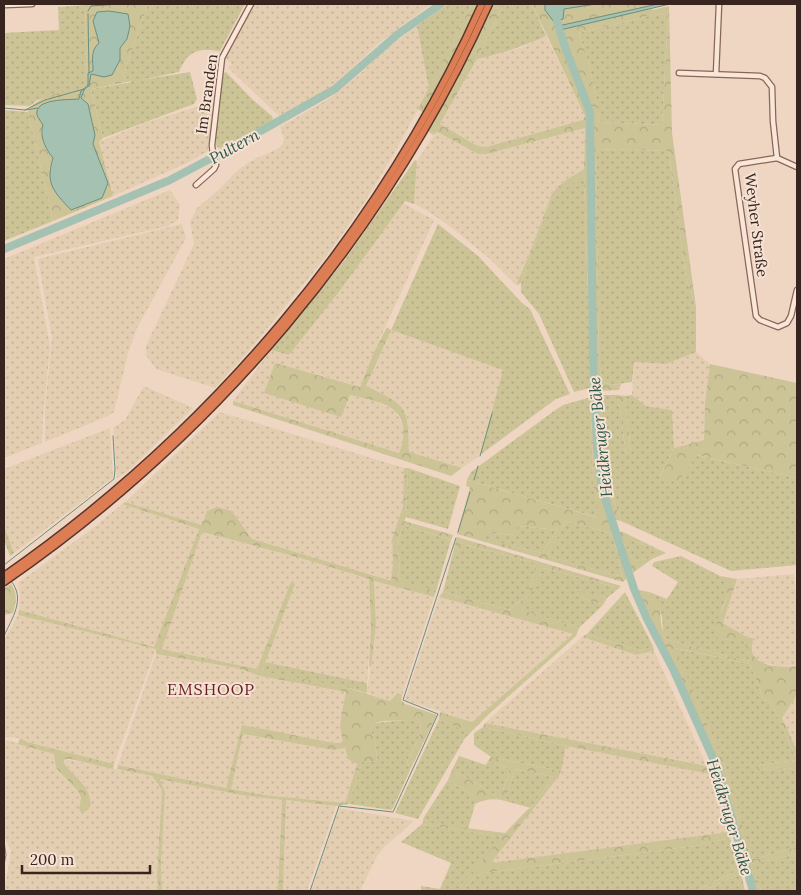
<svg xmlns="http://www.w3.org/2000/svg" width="801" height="895" viewBox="0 0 801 895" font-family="Lora,serif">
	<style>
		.farmland { fill: url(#farmland-dots) }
		.green { fill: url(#green-dots) }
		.forest { fill: url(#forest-crowns); fill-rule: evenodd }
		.water { fill: #a5c1b2; stroke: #6c8f7d }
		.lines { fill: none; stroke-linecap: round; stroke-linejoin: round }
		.stream { stroke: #6c8f7d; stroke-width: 1 }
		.river { stroke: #a5c1b2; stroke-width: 8 }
		.minor-casing { stroke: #88665a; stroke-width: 7 }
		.highway-casing { stroke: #56362e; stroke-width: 9 }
		.minor { stroke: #f9e6d7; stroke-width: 4.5 }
		.highway { stroke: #dd7d54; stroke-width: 6 }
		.labels { text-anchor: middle; stroke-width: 4; stroke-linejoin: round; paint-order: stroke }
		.street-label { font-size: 15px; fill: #38241e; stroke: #f5e2d3 }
		.water-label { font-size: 16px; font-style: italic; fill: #2d584a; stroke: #f5e2d3 }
		.neighbourhood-label { font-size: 16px; letter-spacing: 1px; fill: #651e22; stroke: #f5e2d3 }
	</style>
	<defs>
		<pattern id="farmland-dots" width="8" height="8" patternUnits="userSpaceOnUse" patternTransform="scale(1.25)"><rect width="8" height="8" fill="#e4ceb1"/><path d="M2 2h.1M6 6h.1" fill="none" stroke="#c4b198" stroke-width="1.8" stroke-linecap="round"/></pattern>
		<pattern id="green-dots" width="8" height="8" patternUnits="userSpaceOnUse" patternTransform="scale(1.25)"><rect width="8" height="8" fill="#ccc497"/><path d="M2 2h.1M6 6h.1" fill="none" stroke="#b0a882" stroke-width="1.8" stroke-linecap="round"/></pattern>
		<pattern id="forest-crowns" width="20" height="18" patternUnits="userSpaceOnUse" patternTransform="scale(1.25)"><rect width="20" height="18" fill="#ccc497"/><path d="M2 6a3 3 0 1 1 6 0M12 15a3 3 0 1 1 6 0" fill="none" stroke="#b0a882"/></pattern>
	</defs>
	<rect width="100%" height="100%" fill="#eed6c3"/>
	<g class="farmland">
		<polygon points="254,4 431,4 378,44 337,82 322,93 279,116 228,68 232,64 225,58"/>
		<polygon points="417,26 429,89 394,154 364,203 328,254 248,352 215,388 156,369 146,355 146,346 194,244 190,222 197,208 216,192 238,170 251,161 279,148 283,144 284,138 280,127 330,98 358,76 386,49"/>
		<polygon points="546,36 585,116 583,120 486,147 478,146 472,143 440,125 477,59 500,54 523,47"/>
		<polygon points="215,103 208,151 187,163 113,196 99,142 144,123 206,104"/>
		<polygon points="585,127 584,170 563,182 552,193 529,255 516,285 491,260 451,227 426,210 414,204 417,161 436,132 478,154 486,154"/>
		<polygon points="170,190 180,205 178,220 168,226 34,257 50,346 43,418 42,443 4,458 4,259"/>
		<polygon points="403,203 434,220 374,352 360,387 308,372 341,417 350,395 374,400 396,411 404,428 404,444 399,453 233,401 271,350 289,355 339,292"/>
		<polygon points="182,224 186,238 137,328 128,353 114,412 108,416 45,442 45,406 52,338 38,259"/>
		<polygon points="391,330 504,370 479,456 462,468 409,453 409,434 407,418 366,386"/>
		<polygon points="696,352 710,364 705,403 704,440 674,448 672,410 646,406 632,395 634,362 666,364"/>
		<polygon points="144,386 193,408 128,471 117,478 113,428 125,420"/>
		<polygon points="220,412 404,468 403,506 392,539 393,563 391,582 252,539 232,511 202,525 125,502"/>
		<polygon points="110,428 113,478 14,553 4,526 4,469"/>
		<polygon points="122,504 199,529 154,647 19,610 20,594 18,583 97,525"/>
		<polygon points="202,532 304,559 369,579 371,628 367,683 265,662 295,584 291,583 257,669 162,649"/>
		<polygon points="794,574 797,603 797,666 776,666 770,664 761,663 755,659 751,646 755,639 747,637 723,623 737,579"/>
		<polygon points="374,581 434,597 402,695 398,693 390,701 367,693 376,625"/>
		<polygon points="439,597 573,634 472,722 405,700"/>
		<polygon points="18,615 156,649 114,764 27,742 20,738 4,737 4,641"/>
		<polygon points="582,637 636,655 654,651 707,766 485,723"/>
		<polygon points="156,654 237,668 260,676 346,692 341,716 340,727 343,743 334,743 242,726 226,788 118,765"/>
		<polygon points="797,695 797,750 782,718"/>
		<polygon points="243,734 333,750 345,748 357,763 345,803 264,795 231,789"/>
		<polygon points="7,740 54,754 56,768 78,791 81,797 79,809 84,784 65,765 65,759 152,776 162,790 157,874 158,891 4,891 11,851 4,836 4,742"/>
		<polygon points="566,746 710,774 728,832 490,864 559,776"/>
		<polygon points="162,778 247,796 282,800 278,891 162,891 161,866 165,792 160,779"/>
		<polygon points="286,800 336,806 307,891 283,891"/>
		<polygon points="339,808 413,821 402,832 385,846 377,856 360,891 311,891"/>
	</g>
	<g class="green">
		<path d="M 148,4 L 245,4 L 220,51 C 198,48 188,50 179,72 L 141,80 L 190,72 L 197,99 L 194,104 L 103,138 L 91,89 L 132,82 L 123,76 Z"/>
		<polygon points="448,4 472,4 429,89 417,26"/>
		<path d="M 504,4 L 532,4 L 546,36 C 524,46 502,54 477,59 Z"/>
		<polygon points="85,5 87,85 82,88 37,100 30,106 4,105 4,33 59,30 58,7"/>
		<polygon points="668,14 662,125 600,122 590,68 579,33 653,15"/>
		<polygon points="226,72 252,99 272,116 273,119 269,123 220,148 217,147 215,140 223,73"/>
		<polygon points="4,110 28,112 53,221 4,241"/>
		<polygon points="596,149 669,151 686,278 696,307 696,352 666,364 634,362 632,382 612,385 603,382 599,363"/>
		<polygon points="415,160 417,161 414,204 405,201 339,292 289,355 271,350 344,261"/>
		<polygon points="584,174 591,388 574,392 539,314 521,292 521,283 552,198"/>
		<polygon points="438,224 478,256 522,303 530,309 570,394 556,399 480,455 503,370 391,330"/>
		<polygon points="601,395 618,395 626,454 631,453 625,396 632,395 646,406 672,410 674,448 660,476 678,482 696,455 797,478 797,565 731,571 621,521 612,494 606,469"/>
		<polygon points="591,397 593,485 600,518 467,480 471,472 554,411 563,405"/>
		<polygon points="408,468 460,486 448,529 406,517"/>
		<polygon points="566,521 613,534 622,577 547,556"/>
		<polygon points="403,525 451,540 436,591 398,581 400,561 397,545"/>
		<polygon points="4,526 14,553 10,556 4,540"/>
		<polygon points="518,526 558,530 542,553 482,539 488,532 512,535"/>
		<path d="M 624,540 L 631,540 L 659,550 L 659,552 C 653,558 642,561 634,560 L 624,544 Z"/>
		<path d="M 465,545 L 535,563 C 534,574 532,590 523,599 C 517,604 516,602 511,610 L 443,592 L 452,556 Z"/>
		<path d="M 681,556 L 720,576 L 726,582 L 729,591 L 716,624 L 718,639 L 744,640 L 750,662 L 665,639 C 661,629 665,614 657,606 C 654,603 651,601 648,597 L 649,592 L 667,599 L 678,582 L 652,566 L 654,562 Z"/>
		<polygon points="543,568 619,588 607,598 578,592 577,596 603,605 579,628 521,610"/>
		<polygon points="625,592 653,646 642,651 587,634"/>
		<polygon points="674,648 750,664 763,698 772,704 797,760 758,765 759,770 794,768 797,781 797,847 755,859 748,849 726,768"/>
		<polygon points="265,662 367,683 367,693 345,687 262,672"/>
		<polygon points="439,719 466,731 465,738 418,819 395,813"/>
		<path d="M 407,720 L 419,720 C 426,732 412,750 407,761 L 410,770 L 393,808 L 391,810 L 349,804 L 362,762 L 377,761 L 375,741 L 370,728 L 374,723 Z"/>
		<polygon points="483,727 566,746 561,771 491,757 474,745 474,733"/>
		<polygon points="459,756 486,765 488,761 510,769 500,799 481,786 452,770"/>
		<polygon points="515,769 553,777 531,808 505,801"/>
		<polygon points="448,780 475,797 475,804 468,829 428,823 424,817"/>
		<polygon points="422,824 503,837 456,891 421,891 421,886 440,889 451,863 401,842"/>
		<polygon points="730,838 739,870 695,891 463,891 474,877 484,873 695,846"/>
		<polygon points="797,854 797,891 761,891 752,864"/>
		<polygon points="741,873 745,891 703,891"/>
	</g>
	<g class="forest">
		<path d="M 98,4 L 148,4 L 123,76 L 132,81 L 91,89 L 103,138 L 99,142 L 113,196 L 53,221 L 28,112 C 35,95 66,92 82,88 L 87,85 L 85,5 ZM 93,21 L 130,26 L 127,39 L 120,48 L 120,60 L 98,76 L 94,73 L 91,74 L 87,89 L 84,90 L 81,98 L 88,104 L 95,135 L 93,144 L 49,170 L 53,158 L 47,151 L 41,131 L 57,101 L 79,99 L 81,91 L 88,85 L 88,73 L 93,71 L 92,54 L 99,43 Z"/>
		<polygon points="472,4 479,4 449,67 424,113 418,109"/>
		<path d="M 493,4 L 504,4 L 477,59 L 440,124 L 472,143 L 478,146 L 486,147 L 583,120 L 585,116 L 532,4 L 545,4 L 545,10 L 554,22 L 564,9 L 596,4 L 650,4 L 652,10 L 669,6 L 672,133 L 696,307 L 686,278 L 669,151 L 596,149 L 599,363 L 603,382 L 612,385 L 621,384 L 619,390 L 598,391 L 594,358 L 591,121 L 589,121 L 592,339 L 594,389 L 591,388 L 584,175 L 552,198 L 521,283 L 516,285 L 529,255 L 552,193 L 563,182 L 584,169 L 585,128 L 486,154 L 478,154 L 437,132 L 433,135 L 428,131 L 474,43 ZM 668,14 L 662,125 L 600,122 L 590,68 L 579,33 L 653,15 Z"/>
		<path d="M 387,327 L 391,330 L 366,386 C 406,405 409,406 409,452 L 462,468 L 451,476 L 233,405 L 233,401 L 399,453 C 405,441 406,422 396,412 C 387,402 363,398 350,395 L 341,417 L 264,393 L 275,363 L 360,387 L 374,352 Z"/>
		<polygon points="710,364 797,383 797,478 697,455 678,482 660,477 674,448 704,440 705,403"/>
		<polygon points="601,395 606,469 612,494 621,521 612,519 603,489 597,445 597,397"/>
		<polygon points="618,395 625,396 631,453 626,454"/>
		<path d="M 591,397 L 595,398 L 596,446 L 601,488 L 628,577 L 623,582 L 457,534 L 470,487 L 466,486 L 467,480 L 599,518 L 593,485 ZM 566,521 L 613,534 L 622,577 L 547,556 ZM 519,526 L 558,530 L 542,553 L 483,539 L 488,532 L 512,535 Z"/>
		<path d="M 404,468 L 408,468 L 406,517 L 404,521 L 453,535 L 451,540 L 403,525 L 397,545 L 400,561 L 398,580 L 436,591 L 434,597 L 374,581 L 376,625 L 371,667 L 369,666 L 371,628 L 369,579 L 304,559 L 202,532 L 162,649 L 257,669 L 291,582 L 295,584 L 262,671 L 345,687 L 390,701 L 398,693 L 402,695 L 401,700 L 405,704 L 437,715 L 410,770 L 407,761 C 412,750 426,732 419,720 L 383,721 L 374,723 L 370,728 L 375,741 L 377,761 L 362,762 L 349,804 L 336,806 L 286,800 L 283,891 L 278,891 L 282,800 L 247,796 L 160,779 L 165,792 L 161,866 L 162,891 L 158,891 L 157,874 L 162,790 L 152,776 L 117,769 L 118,765 L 226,788 L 242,725 L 334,743 L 343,743 L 340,727 L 341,716 L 346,692 L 260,676 L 237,668 L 156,654 L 156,649 L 18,615 L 19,610 L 154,647 L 199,529 L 122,504 L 125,502 L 202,525 L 207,511 L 217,507 L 232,511 L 252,539 L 391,581 L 393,563 L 392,539 L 403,506 ZM 243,734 L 333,750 L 345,748 L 349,760 L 357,764 L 345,803 L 264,795 L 231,789 Z"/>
		<path d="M 621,531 L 666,553 L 652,559 L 630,575 L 618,536 ZM 624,540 L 631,540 L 659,550 L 659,552 C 653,558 642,561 634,560 L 624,544 Z"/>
		<path d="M 457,537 L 621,586 L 619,588 L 543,568 L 522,610 L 579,628 L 576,636 L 489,714 L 465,738 L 465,731 L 439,719 L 440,712 L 472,722 L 573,634 L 439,597 L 443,592 L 511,610 C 517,601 517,605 523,599 C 532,590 534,574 535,563 L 466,545 L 452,556 Z"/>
		<path d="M 720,576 L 737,579 L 723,623 L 747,637 L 756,639 L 753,641 C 745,667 780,668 797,666 L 797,695 L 782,718 L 797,750 L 797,781 L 793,768 L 758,770 L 758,765 L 797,760 L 772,704 L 763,698 L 750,664 L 675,648 L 726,768 L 749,849 L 755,859 L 797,847 L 797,854 L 753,864 L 761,891 L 753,891 L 717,765 L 674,670 L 647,619 L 634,589 L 649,592 L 648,597 L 660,609 L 661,624 L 665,639 L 750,662 L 744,641 L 718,639 C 706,617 742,599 720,576 Z"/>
		<path d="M 11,584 C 18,593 16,602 13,613 L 4,615 L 4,588 Z"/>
		<polygon points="578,591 607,598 603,605 577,596"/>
		<polygon points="587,634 642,651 653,646 654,651 636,655 582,637"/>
		<polygon points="485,723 707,766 710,774 566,746 483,727"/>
		<path d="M 20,738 L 27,742 L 114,764 L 113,769 L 70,759 L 65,759 L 64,761 L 65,765 C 71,771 77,777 82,783 C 89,790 97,812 81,812 L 79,809 L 81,797 L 78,791 L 56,768 L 54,754 L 18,744 Z"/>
		<path d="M 491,757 L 561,771 L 559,776 L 491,863 L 728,832 L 730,838 L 695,846 L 484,873 L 474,877 L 463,891 L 456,891 L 502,837 L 422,824 L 424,817 L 428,823 L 505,833 L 528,809 L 531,808 L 553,777 L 515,769 L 505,801 C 495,798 485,799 475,804 L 475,797 L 448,780 L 452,770 L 481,786 L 500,799 L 510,769 L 488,761 Z"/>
		<polygon points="739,870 741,873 703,891 695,891"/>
	</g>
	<g class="water">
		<polygon points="545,4 596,4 564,9 563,19 554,22 545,10"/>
		<polygon points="658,4 670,4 560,30 558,26"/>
		<path d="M 109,11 L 128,14 L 130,26 L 127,39 L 120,48 L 120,60 L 112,75 L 104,77 L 91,74 L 89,86 L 84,90 L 81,98 L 88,104 L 95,135 L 93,144 L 108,183 L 102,198 L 71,210 C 54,192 45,184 53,158 C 46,150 39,136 43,125 C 42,123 38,118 37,115 C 34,98 69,100 79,99 L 81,91 L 88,85 L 88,73 L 93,71 C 93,60 90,51 99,43 L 93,21 L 97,12 Z"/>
	</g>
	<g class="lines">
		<g class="stream">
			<polyline points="794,4 797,4"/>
			<polyline points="88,11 91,6 118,4"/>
			<polyline points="88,14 89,73"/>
			<polyline points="4,108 25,110 38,108"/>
			<polyline points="25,110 45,100 84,89"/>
			<polyline points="480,456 492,414"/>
			<polyline points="474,480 478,466"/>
			<polyline points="458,532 470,492"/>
			<polyline points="4,565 114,479 115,470 113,436"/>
			<path d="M 4,636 C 12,618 26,599 11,581"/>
			<polyline points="4,841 6,855 4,865"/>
			<polyline points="310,891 339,806 393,812 438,714 403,700 456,538"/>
		</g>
		<g class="river">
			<path d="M 557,21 C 565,53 580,82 590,113 L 593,357 L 597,445 L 602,489 L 634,589 L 647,619 L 674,671 L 716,765 L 753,891"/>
			<polyline points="4,249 170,180 238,144 335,89 398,34 441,4"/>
		</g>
		<defs>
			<g id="minor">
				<polyline points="4,5 32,4"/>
				<polyline points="679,73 760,76 765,78 772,87 773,121 777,158"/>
				<polyline points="716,74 719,4"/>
				<polyline points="797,167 777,158 739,164 735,169 756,316 760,320 778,327 787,323 791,316 797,290"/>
				<polyline points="196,185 214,169 216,165 213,155 212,145 222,58 251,4"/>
			</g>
			<g id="highway">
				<path d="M 4,576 C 211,432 379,234 482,4"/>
				<path d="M 4,582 C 213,438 385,236 489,4"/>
			</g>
		</defs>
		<use href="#minor" class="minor-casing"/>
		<use href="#highway" class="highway-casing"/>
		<use href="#minor" class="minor"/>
		<use href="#highway" class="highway"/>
	</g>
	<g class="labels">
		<g class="street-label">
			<text transform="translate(207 94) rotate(-82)" y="5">Im Branden</text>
			<text transform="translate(756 225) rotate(83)" y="5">Weyher Straße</text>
		</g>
		<g class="water-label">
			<text transform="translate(234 146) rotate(-29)" y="6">Pultern</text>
			<text transform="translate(600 437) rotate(-96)" y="6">Heidkruger Bäke</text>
			<text transform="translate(730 817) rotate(73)" y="6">Heidkruger Bäke</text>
		</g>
		<g class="neighbourhood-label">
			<text x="211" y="695">EMSHOOP</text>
		</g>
	</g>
	<rect width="801" height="895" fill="none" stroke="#38241e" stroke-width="10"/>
	<path d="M22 865v8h128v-8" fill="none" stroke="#38241e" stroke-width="2.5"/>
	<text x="30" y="865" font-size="15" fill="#38241e" stroke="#f5e2d3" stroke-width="4" paint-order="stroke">200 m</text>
</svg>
